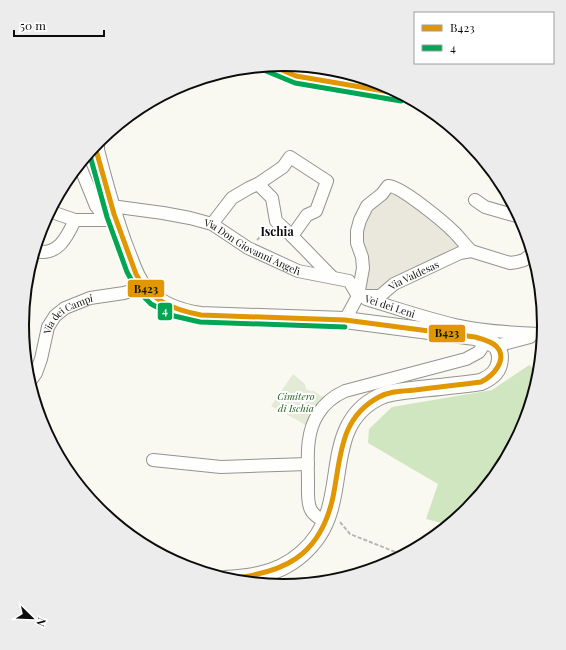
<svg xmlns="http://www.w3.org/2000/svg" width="566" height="650" viewBox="0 0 566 650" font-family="'Playfair Display',serif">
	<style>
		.forest { fill: #d0e6c0 }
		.cemetery { fill: #e3ead6 }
		.plaza { fill: #eae8dc }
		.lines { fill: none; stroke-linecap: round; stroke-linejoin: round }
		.minor-casing { stroke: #93938f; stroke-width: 14 }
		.tertiary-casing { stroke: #93938f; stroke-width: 18 }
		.path { stroke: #b7b7b6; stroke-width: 2; stroke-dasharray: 4 2; stroke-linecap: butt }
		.minor { stroke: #fefefd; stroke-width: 12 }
		.tertiary { stroke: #fefefd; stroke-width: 16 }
		.bus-1-casing { stroke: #fff; stroke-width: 8 }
		.bus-2-casing { stroke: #fff; stroke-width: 8 }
		.bus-1 { stroke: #e09701; stroke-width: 5 }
		.bus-2 { stroke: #00a651; stroke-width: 5 }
		.labels { text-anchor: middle; stroke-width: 4; stroke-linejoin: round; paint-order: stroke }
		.street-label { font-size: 10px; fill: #0c0c0c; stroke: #fff }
		.park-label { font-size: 10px; font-style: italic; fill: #276120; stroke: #fff }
		.quarter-label { font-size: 12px; font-weight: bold; fill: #0c0c0c; stroke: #fff }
		.rim { fill: none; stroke: #0c0c0c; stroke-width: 2 }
		.line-badge { stroke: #fff; stroke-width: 1.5 }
		.badge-label { font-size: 11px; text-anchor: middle; font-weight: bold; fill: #fff }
		.pale-badge-label { font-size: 11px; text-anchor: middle; font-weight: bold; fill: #111 }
	</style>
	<rect width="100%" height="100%" fill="#faf9f1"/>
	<polygon class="forest" points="529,365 539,373 539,376 524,425 500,470 467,510 449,525 426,519 438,484 368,443 369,429 392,407 492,390"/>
	<polygon class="cemetery" points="293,374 305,384 306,389 310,391 314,391 324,398 306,425 271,406"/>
	<polygon class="plaza" points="393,186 468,249 392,285 358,296 356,223"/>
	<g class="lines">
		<defs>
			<g id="minor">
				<polyline points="79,164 96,206 107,220"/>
				<polyline points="258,184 272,198 276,221 292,236 332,277"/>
				<polyline points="475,200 485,207 520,217"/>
				<path id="s1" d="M 111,206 L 163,213 L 190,218 L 212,224 L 248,248 L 298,271 L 349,281 L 358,296 L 345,320"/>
				<polyline points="49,211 75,220 107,220 116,222"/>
				<polyline points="212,224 232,198 249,188 258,184 283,167 290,157 327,181 316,211 307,215 292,236"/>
				<path d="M 34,251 C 58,257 67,237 75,220"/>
				<path d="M 358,296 L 363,268 L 362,257 L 357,243 L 357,231 L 360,220 L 367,206 L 382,194 L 388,186 C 400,185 445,223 454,232 C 460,238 465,245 471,251"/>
				<path id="s2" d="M 358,296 L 380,296 L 394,284 L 460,253 L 471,251 L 510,263 L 517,262 L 524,260 L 533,253"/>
				<path d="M 366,299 C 396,308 425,318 455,325 C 483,331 511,333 540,334"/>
				<polyline points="496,346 530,337"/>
				<path id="s3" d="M 29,383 L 36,373 L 41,359 L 48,327 L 55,316 L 65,308 L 90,298 L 124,293 L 144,287"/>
				<polyline points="153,460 221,467 308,464"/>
				<path d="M 325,522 C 320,518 314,516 311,510 C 307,503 308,491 308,483 C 308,460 305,434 318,414 C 325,402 334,396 345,391 L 466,359 L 479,352 L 486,341"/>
			</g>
			<g id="tertiary">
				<polyline points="269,65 296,76 402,94"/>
				<path d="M 96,144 L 96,150 C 105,185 114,219 127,252 C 132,264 135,276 143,286 C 157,304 180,312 201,315 L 345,320 L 475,337 C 482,339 490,341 496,346 C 498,348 500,353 500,357 C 500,371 492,377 481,382 C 461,385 440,387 420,389 C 407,391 391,391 379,397 C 332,420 342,471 329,512 C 319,545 291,569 258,575 C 247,578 236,578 225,579"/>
			</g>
		</defs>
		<use href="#minor" class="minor-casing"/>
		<use href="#tertiary" class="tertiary-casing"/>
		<g class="path">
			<polyline points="257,240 268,229"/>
			<polyline points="340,522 350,534 403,555"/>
		</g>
		<use href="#minor" class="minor"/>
		<use href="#tertiary" class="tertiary"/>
		<defs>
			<g id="bus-1">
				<polyline points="270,65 296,76 402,94"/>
				<path d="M 96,144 L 96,150 L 114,214 L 136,274 C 149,300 174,310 201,315 L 345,320 L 475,337 C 482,339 491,341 496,346 C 509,359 493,376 481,382 C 459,385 437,387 415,390 C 403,391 390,391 379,397 C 339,418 341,458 333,497 C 320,557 283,574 225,579"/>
			</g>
			<g id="bus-2">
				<polyline points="266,71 295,83 401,101"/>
				<polyline points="89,152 107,217 127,272 137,290 151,304 174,316 200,322 345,327"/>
			</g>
		</defs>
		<use href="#bus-1" class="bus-1-casing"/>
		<use href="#bus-2" class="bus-2-casing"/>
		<use href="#bus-1" class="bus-1"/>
		<use href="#bus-2" class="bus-2"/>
	</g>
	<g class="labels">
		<g class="street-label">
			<text dy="4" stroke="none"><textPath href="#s1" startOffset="149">Via Don Giovanni Angeli</textPath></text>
			<text dy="4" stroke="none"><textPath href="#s2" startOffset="62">Via Valdesas</textPath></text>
			<text transform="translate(390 306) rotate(18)" y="4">Vei dei Leni</text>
			<text dy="4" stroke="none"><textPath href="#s3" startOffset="84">Via dei Campi</textPath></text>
		</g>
		<g class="park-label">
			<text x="296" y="400">Cimitero<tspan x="296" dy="12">di Ischia</tspan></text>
		</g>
		<g class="quarter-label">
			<text x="277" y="236">Ischia</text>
		</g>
	</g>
	<path d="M0 0H566V650H0ZM29 325a254 254 0 1 1 508 0a254 254 0 1 1-508 0Z" fill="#ececec" fill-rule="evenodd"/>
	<path class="rim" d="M29 325a254 254 0 1 1 508 0a254 254 0 1 1-508 0Z"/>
	<g class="line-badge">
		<rect x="127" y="279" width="38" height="19" rx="4" fill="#e09701"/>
		<rect x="157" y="302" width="16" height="19" rx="4" fill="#00a651"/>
		<rect x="428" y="324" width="38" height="19" rx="4" fill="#e09701"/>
	</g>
	<g class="badge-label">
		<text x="165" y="315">4</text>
	</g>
	<g class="pale-badge-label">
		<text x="146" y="293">B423</text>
		<text x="447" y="337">B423</text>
	</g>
	<rect x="414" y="12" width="140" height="52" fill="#ffffff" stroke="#9e9e9e"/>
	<rect x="422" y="25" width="20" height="6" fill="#e09701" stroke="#9e9e9e"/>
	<text x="450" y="32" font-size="12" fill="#0c0c0c">B423</text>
	<rect x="422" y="45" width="20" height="6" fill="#00a651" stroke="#9e9e9e"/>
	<text x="450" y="52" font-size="12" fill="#0c0c0c">4</text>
	<g transform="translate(32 618) rotate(113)" stroke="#ffffff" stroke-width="3" paint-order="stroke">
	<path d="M0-3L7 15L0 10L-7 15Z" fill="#0c0c0c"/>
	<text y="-6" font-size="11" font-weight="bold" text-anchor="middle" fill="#0c0c0c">N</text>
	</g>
	<path d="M14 30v6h90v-6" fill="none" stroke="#0c0c0c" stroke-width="2"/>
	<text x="20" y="30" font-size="12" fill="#0c0c0c" stroke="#ffffff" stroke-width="3" paint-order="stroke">50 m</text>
</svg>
